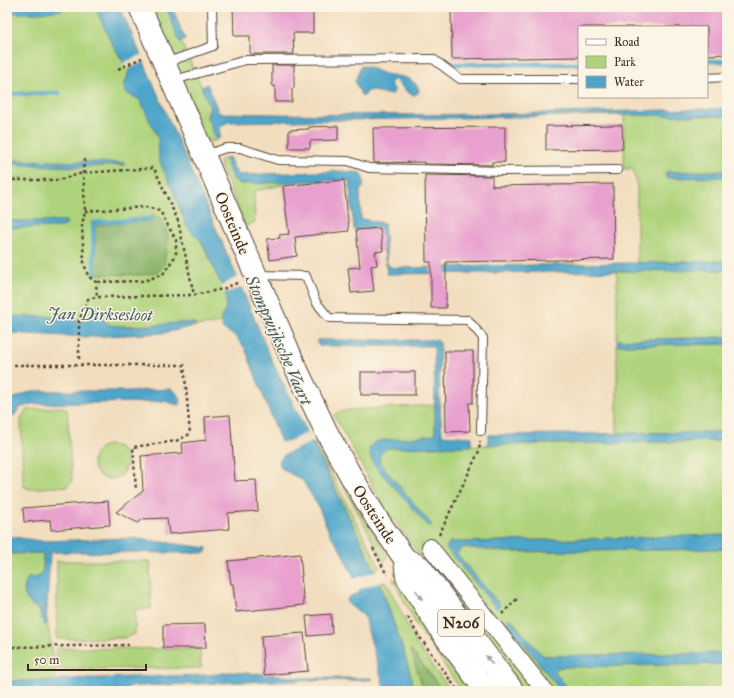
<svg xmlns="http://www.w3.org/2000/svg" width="734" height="698" viewBox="0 0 734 698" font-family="'IM FELL Great Primer',serif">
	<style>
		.green { fill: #afd37c; stroke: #757e4d; fill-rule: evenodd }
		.forest { fill: #8bb56c; stroke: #637045 }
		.water { fill: #4da5ca; stroke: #446874 }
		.pier { fill: #f2debf }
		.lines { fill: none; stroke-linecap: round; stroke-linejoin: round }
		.stream { stroke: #4da5ca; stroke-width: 4.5 }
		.building { fill: #e8a0ce }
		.service-casing { stroke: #564536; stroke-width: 10 }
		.minor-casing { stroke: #564536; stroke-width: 18 }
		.primary-casing { stroke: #564536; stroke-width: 24 }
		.path { stroke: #564536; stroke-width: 2.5; stroke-dasharray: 3 3; stroke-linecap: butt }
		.service { stroke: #fff; stroke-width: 8 }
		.minor { stroke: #fff; stroke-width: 16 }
		.primary { stroke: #fff; stroke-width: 22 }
		.oneway { fill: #a79f9a }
		.labels { text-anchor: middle; stroke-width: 3; stroke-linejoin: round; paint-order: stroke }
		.shield { fill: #fcf5e5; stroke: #75675a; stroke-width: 1 }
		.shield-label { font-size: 15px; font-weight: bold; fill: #3b2a1e }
		.street-label { font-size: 16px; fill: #3b2a1e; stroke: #fcf5e5 }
		.water-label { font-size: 17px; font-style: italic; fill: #425b63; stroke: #fcf5e5 }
	</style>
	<rect width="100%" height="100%" fill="#fcf5e5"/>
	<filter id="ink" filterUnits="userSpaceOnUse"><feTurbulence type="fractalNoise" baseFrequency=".025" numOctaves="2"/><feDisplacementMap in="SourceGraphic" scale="8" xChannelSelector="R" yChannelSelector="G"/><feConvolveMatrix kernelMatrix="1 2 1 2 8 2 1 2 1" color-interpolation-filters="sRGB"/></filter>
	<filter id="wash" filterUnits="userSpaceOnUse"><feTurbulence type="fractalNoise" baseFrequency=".012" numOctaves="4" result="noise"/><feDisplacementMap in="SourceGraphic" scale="16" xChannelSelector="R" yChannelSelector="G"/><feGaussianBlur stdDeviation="0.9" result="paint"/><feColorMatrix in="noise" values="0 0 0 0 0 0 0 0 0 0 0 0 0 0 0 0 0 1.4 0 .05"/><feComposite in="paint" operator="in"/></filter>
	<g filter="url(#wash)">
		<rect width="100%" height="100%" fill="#f2debf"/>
		<g class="green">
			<path d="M 7,7 L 95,7 L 112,44 L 129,71 L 124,87 L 126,93 L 137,98 L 141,102 L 159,138 L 158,151 L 187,227 L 202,242 L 220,282 L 227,293 L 226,307 L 221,319 L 221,323 L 195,326 L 195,324 L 112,326 C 101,321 101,316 98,305 L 92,314 L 85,321 L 75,321 L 68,317 L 7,316 L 7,228 L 63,227 L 66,221 L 7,221 L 7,164 L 78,167 L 125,165 L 124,163 L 7,160 ZM 153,215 L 158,272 L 96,274 L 95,226 L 152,221 Z"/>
			<path d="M 149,7 L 166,7 C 180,41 197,74 210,108 L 207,116 L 216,140 L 211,142 L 206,140 Z"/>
			<polygon points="624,115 727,116 727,171 666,172 666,177 727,177 727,261 637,263 637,187 633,169 624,169"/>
			<polygon points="225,159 233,179 241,184 283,182 283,185 254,191 255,222 246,227 219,162 220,160"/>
			<polygon points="727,270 727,337 617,340 617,271"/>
			<polygon points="727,344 727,432 617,433 617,345"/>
			<path d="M 435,405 L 435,436 L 378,441 L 371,458 L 432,525 L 379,463 C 379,455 381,451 389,448 L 487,445 L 727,441 L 727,535 L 469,542 L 450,542 L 448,544 L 497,608 L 500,605 L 457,554 L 462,547 L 506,552 L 727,549 L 727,653 L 544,656 L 537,650 L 510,618 L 506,621 L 561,691 L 520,691 L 384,507 L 334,415 L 337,413 L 349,410 Z"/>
			<polygon points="62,407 67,409 72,481 68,486 29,489 23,486 21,418 26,410"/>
			<polygon points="315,443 380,567 375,570 314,444"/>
			<polygon points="322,445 364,518 388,556 384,562"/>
			<circle cx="110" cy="462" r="17"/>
			<path d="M 42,553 C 44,560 44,568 41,575 L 35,578 L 31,605 L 38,609 L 46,625 L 47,619 L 56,681 L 7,681 L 7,554 Z"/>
			<polygon points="57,561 150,561 151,609 135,609 135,634 123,638 57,639"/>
			<polygon points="393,579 401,581 480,691 462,691 417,626"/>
			<polygon points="387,582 417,645 451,691 415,691 404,652 380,583"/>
			<polygon points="56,648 200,649 201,668 57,669"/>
			<polygon points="727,664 727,691 570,691 553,670 560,667"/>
		</g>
		<g class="forest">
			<polygon points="152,215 162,219 168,235 164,266 158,272 143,275 96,274 95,226 152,220"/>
			<polygon points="410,649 443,691 423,691 420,678"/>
		</g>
		<g class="water">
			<polygon points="7,7 63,7 62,10 40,13 7,13"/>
			<path d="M 95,7 L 120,7 L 237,277 L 272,361 L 375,570 L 404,652 L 415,691 L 385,691 L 364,616 C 358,610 351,608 346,601 L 350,596 L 359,593 L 360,590 L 340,549 L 330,534 L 318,506 L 303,481 L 281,468 L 279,461 L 284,455 L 295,450 L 290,440 L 281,442 L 245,348 L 236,337 L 222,328 L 221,319 L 226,307 L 226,293 L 220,282 L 202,242 L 187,227 L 173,191 L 159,160 L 158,138 L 141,102 L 137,98 L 126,93 L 124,87 L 129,71 L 112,44 Z"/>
			<polygon points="166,7 172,7 185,39 180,42"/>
			<path d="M 361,66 C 371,66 373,70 382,73 C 396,78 412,73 419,90 L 418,93 L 413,95 L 407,92 L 394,79 L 390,84 L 394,89 L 394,92 L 391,95 L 369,90 L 364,96 L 361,95 L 355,81 Z"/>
			<path d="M 207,84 L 219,113 C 388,117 558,114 727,108 L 727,116 L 624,115 L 228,122 L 221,126 L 219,130 L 221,137 L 216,140 L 207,116 L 210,108 L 202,87 Z"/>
			<polygon points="229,157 235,170 239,175 342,171 361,173 364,182 363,187 360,191 361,219 384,223 387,264 393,268 727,261 727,270 387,274 381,227 354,230 349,180 241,184 233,179 225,159"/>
			<polygon points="7,160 125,163 125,165 78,167 7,164"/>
			<polygon points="727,171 727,177 666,178 666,172"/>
			<polygon points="7,221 66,221 67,224 63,227 7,228"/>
			<path d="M 98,305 C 100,310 101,318 105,322 C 115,332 165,323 179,323 C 184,322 190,323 195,323 L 195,326 L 164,333 L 88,337 L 7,333 L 7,316 L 68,317 L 75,321 L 85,321 L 92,314 Z"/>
			<polygon points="727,337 727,344 617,345 617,340"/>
			<path d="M 317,340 L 437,340 L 440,343 L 439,392 L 442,435 L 472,437 L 471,446 L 389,448 C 381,451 378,455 380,463 L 432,525 L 429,527 L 375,466 L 371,458 L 369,449 L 372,444 L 378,441 L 435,435 L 434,348 L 433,346 L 319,346 L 317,343 Z"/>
			<path d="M 170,389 C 177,392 180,395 181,403 L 178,405 L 164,401 L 150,402 L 33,404 L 19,408 L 14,416 L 12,415 L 8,410 L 9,400 L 32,391 L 132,391 Z"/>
			<polygon points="727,432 727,441 487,445 489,435"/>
			<polygon points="727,535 727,549 506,552 462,547 457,554 500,605 497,609 446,548 450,542 469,542"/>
			<path d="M 7,536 L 42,541 L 133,538 L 207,548 L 207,550 L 205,553 L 50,552 L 46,625 L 43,625 C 42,620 42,613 39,609 C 37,607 33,606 31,604 C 22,597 23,587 28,578 L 35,578 L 41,575 C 44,569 44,560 42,553 L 7,554 Z"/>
			<polygon points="510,618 537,650 544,656 727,653 727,664 560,667 554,671 570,691 561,691 506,621"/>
			<polygon points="230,672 264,674 301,678 371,678 372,679 372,680 263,681 139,686 128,687 123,691 7,691 7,681 56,681 60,679 209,675"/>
		</g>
		<g class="pier">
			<polygon points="143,54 146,61 126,70 123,63"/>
			<polygon points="239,276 244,287 224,293 221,286"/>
			<polygon points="309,432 314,441 294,450 289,441"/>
			<polygon points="377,571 381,582 357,590 353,579"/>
		</g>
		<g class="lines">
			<g class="stream">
				<polyline points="707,61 727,61"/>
				<polyline points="452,64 579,64"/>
				<polyline points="7,94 59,93"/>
				<polyline points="94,274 93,223 151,219"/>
			</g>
		</g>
		<g id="blocks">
			<g class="building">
				<polygon points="233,7 293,7 293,10 313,10 313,33 293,33 294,54 250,54 250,36 234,36"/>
				<polygon points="518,7 727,7 727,54 707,55 707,27 579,27 579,57 452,59 451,8"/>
				<polygon points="272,65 294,65 294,88 292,89 292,102 275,102 275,86 272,86"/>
				<polygon points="622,125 623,149 546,150 546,126"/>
				<polygon points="338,126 338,140 310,141 310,148 289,148 289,130 309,129 309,127"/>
				<polygon points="505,127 505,162 492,162 492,165 424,164 424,162 374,163 373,128"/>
				<polygon points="425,175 492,176 492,186 613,184 614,259 446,262 446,308 431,308 431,262 426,262"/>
				<polygon points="344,180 349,231 295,237 297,256 270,260 267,239 280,238 279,235 289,234 283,186"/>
				<polygon points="380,228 383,251 375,252 377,265 371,266 374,291 351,293 348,268 360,267 356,230"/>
				<polygon points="445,351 473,351 473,403 469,403 470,431 446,432"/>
				<rect x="361" y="372" width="54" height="23"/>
				<polygon points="230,415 235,481 256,480 258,511 228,513 229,529 169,534 167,518 143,519 138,523 116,512 143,491 141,456 183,453 182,443 206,440 205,417"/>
				<polygon points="108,501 110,525 51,530 50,520 24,522 23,508"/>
				<polygon points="300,554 302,576 301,576 304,605 236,612 233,584 231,584 228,561"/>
				<polygon points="331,614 332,634 308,636 306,616"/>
				<polygon points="205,624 206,648 163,648 163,625"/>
				<polygon points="304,633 308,671 264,675 261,636"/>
			</g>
		</g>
	</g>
	<g filter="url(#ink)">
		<use href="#blocks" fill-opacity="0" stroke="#564536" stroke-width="1"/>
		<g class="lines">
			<defs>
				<g id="service">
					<polyline points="165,63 213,46 212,7"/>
					<polyline points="707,78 727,77"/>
					<polyline points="174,80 246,60 433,59 460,79 579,79"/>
					<polyline points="205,155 226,148 240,148 278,160 348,161 369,168 506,171 618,170"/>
					<polyline points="257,275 306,276 316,302 329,318 468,320 483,338 481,431"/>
				</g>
				<polyline id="minor" points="430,547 545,691"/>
				<g id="primary">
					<polyline points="140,7 295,366 326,431 351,476 377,519 405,559 420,567 513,691"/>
					<polyline points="405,559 407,577 442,632 486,691"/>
				</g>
			</defs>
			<use href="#service" class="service-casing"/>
			<use href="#minor" class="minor-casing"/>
			<use href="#primary" class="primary-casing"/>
			<g class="path">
				<polyline points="118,69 142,58"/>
				<polyline points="85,159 83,170 85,211 82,225 84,263 88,276 96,282 97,297"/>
				<polyline points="7,180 59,180 83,173 154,168 178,221 194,295"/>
				<polyline points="85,211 146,207 160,211 176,240 176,255 163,274 144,281 96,282"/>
				<polyline points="79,359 79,321 88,299 97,297 194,295 223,289 239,282"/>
				<polyline points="14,365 184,365 190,434 176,441 133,447 136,490"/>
				<polyline points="439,535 479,451 480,441"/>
				<polyline points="373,548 387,575"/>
				<polyline points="502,614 519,597"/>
				<polyline points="408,617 416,632 458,691"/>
				<polyline points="7,649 12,647 129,645"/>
			</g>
			<use href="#service" class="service"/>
			<use href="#minor" class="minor"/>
			<use href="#primary" class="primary"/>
		</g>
		<defs><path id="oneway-solid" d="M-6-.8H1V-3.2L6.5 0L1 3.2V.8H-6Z"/></defs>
		<g class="oneway">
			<use href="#oneway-solid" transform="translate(419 595) rotate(57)"/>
			<use href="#oneway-solid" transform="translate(489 660) rotate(-127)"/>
		</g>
	</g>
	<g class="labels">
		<rect class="shield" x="438" y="610" width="46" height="26" rx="3"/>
		<g class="shield-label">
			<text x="461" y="628">N206</text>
		</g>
		<g class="street-label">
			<text transform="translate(233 223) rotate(67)" y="6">Oosteinde</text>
			<text transform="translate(375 514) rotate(57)" y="6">Oosteinde</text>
		</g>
		<g class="water-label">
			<text transform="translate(100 314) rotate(1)" y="6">Jan Dirksesloot</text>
			<text transform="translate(279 340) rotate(66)" y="6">Stompwijksche Vaart</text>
		</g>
	</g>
	<rect width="734" height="698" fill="none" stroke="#fcf5e5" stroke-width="24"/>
	<rect x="578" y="26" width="130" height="72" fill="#fcf5e5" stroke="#afa495"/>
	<rect x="586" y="39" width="20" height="6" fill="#ffffff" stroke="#afa495"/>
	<text x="614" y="46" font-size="12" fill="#3b2a1e">Road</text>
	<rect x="586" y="56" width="20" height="12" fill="#afd37c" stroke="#afa495"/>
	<text x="614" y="66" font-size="12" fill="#3b2a1e">Park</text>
	<rect x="586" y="76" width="20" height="12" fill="#4da5ca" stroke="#afa495"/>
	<text x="614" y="86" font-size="12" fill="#3b2a1e">Water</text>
	<path d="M28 664v6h118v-6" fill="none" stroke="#3b2a1e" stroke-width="2"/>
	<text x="34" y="664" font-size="12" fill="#3b2a1e" stroke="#fcf5e5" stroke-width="3" paint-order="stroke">50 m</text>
</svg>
